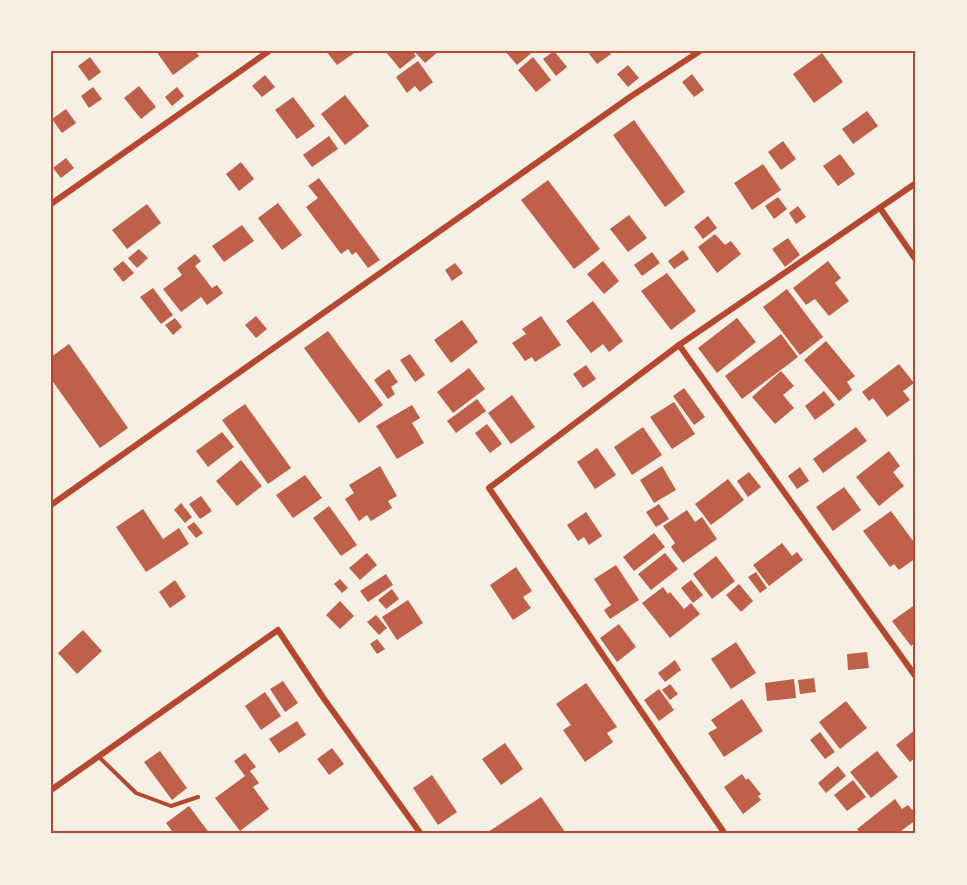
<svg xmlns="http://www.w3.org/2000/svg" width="967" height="885" viewBox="0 0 967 885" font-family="'DejaVu Sans',sans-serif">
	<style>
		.building { fill: #bf614a }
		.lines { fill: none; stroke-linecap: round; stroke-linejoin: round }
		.service { stroke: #b5482f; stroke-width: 4 }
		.minor { stroke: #b5482f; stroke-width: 6 }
		.neatline { fill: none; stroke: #b5482f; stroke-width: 2 }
	</style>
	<rect width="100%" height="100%" fill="#f6efe4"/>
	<g class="building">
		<polygon points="156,51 195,51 199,56 173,75"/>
		<polygon points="326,51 357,51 337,65"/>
		<polygon points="385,51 412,51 416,56 400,69"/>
		<polygon points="414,51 439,51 425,63"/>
		<polygon points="505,51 534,51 517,65"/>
		<polygon points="554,51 567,67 556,76 543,59"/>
		<polygon points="587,51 608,51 611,54 597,64"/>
		<polygon points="822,53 843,82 814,103 793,74"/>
		<polygon points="90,57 101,72 89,81 78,66"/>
		<polygon points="533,57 551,80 536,92 518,70"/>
		<polygon points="418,61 433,82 420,92 415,86 407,93 396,77"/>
		<polygon points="628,65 639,78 628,87 617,74"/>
		<polygon points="692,74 704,90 694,97 682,82"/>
		<polygon points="265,75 275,87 262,97 252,86"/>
		<polygon points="139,86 156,107 141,119 124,98"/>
		<polygon points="93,87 102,99 89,108 81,96"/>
		<polygon points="177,87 184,96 172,106 165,97"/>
		<polygon points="345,95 369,126 345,145 321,114"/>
		<polygon points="293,97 315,126 297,139 275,110"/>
		<polygon points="66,109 76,123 62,133 52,119"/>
		<polygon points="867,111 878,126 853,144 842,129"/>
		<polygon points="634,120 685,192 665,207 613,135"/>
		<polygon points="329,136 338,149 312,167 303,155"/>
		<polygon points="783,141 796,159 781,170 768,152"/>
		<polygon points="840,154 855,174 838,186 823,166"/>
		<polygon points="66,158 74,168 61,178 53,168"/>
		<polygon points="241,162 254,179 239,191 226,174"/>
		<polygon points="763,164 781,190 752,210 734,183"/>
		<polygon points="319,178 380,260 368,268 356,252 352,255 348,249 341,254 306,207 318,198 308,186"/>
		<polygon points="548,180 600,249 574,269 521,200"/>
		<polygon points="778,197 787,209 774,219 765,206"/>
		<polygon points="278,203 302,235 282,250 258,218"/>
		<polygon points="147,204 161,223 127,249 112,230"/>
		<polygon points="798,206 806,217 796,224 789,213"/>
		<polygon points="629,215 647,238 628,252 610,229"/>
		<polygon points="708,216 717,228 703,239 694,227"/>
		<polygon points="242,225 254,241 224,262 212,246"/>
		<polygon points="715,234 725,245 731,241 741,254 717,273 698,247"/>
		<polygon points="788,238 800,255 785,267 772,249"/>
		<polygon points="139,249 148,258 137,268 128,258"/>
		<polygon points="683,250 689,259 674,269 668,261"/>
		<polygon points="652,252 660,263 642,276 634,265"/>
		<polygon points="195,254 201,261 195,266 212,288 217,285 223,293 207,305 201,297 181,312 163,289 182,275 177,268"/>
		<polygon points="123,261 134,273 123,282 113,269"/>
		<polygon points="603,261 619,281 604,294 587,274"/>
		<polygon points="828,261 841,278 835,283 849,301 829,316 815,299 806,305 793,288"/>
		<polygon points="455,263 463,273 452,281 445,270"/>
		<polygon points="667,273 696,311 671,330 641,291"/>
		<polygon points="153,288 173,315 161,324 140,297"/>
		<polygon points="787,289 823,337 800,355 763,307"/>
		<polygon points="593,301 623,341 609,352 603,344 591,353 566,321"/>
		<polygon points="256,316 267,329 256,338 245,325"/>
		<polygon points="541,316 561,345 535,362 532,357 525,361 512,343 526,334 522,329"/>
		<polygon points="175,318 182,327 173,335 165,325"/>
		<polygon points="737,318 756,342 717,373 698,348"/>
		<polygon points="462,320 478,342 451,363 434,340"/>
		<polygon points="328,331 383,405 359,423 304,348"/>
		<polygon points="781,334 798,357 742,399 725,376"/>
		<polygon points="826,341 855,376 847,382 852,390 839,401 804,360"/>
		<polygon points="69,344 128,428 100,448 51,379 51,357"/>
		<polygon points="410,354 425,375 415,382 400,360"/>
		<polygon points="899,364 914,383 903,391 910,400 887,417 873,398 869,401 862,392"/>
		<polygon points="586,365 596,379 583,388 573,374"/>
		<polygon points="469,368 485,389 453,413 437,392"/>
		<polygon points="389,369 398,382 391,387 395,394 388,399 374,380"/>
		<polygon points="781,371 794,386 783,395 794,408 775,424 752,397"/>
		<polygon points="684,388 705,417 694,425 673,396"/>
		<polygon points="824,391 835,405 815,420 805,406"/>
		<polygon points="512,395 535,427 511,444 488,413"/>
		<polygon points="477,399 486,411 456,433 447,421"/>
		<polygon points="674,402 695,434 672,449 650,417"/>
		<polygon points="245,404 291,468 268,484 222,420"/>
		<polygon points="412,405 420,418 412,423 424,443 397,459 376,426"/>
		<polygon points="487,424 502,444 490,453 475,433"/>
		<polygon points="643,427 662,455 632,475 614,447"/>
		<polygon points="856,427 867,441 823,473 813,459"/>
		<polygon points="222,432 234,447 208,467 196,451"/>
		<polygon points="597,448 616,475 595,489 577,462"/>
		<polygon points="889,451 900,466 893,472 904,486 879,506 856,477"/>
		<polygon points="241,460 262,486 237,506 216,481"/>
		<polygon points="380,466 397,496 388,501 392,508 371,521 367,515 359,521 345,499 354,493 349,485"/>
		<polygon points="662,466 676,490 654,503 640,480"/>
		<polygon points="800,467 809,481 797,489 788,476"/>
		<polygon points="749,472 761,487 748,497 737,481"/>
		<polygon points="305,475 322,498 293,518 276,495"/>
		<polygon points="728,479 744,500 711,525 695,504"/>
		<polygon points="844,487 861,510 833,531 816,507"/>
		<polygon points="201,496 212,511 200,519 189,504"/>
		<polygon points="181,503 192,517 185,523 174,510"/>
		<polygon points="659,504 669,519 656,527 646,512"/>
		<polygon points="329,506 357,545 341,556 313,518"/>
		<polygon points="143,509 163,539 179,528 189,544 146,572 116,527"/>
		<polygon points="687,510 695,522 702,517 717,539 683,563 671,547 675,543 663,526"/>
		<polygon points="891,511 916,545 916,558 899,570 894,564 890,567 863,531"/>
		<polygon points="586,512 602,536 589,545 584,537 578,541 567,525"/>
		<polygon points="194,522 203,533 196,538 187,527"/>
		<polygon points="654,533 665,547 634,571 623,557"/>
		<polygon points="782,543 792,556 797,552 803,560 769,586 753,565"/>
		<polygon points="367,553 377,565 360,580 349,568"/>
		<polygon points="665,553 678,569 651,590 638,574"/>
		<polygon points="716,556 735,581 712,599 693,574"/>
		<polygon points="616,565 639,600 610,619 604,610 611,605 594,579"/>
		<polygon points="516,567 532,591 523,597 531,608 513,620 490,585"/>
		<polygon points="756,572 767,588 760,593 748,577"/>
		<polygon points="386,574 393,585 368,602 360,591"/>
		<polygon points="340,579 348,588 342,593 334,584"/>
		<polygon points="175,580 186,597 170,608 159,592"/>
		<polygon points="691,580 703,595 693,603 681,588"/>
		<polygon points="739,584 753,601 741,612 726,595"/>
		<polygon points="663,587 668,594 670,592 684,609 691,603 700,614 670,638 642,603"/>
		<polygon points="392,589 399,599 386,609 378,600"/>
		<polygon points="408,600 423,623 397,640 382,617"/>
		<polygon points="340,601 354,616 340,629 326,615"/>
		<polygon points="916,604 916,642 911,646 892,621"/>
		<polygon points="376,615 387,628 379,635 367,622"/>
		<polygon points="619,624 636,647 617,662 600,638"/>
		<polygon points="83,630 102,651 77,674 58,653"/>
		<polygon points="377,639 385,649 377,654 370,644"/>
		<polygon points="736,642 756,673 731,689 711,659"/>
		<polygon points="867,652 869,668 848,670 847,654"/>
		<polygon points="675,660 681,670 665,682 658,673"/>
		<polygon points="814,678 816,692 800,694 798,680"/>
		<polygon points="794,679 796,698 767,701 765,683"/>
		<polygon points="283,681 298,703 285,712 270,689"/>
		<polygon points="586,683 617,727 607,733 613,742 585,762 563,730 571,725 556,704"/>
		<polygon points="670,684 678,694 670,700 662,690"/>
		<polygon points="659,689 674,710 659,721 644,700"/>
		<polygon points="265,692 281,716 261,730 245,706"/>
		<polygon points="742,699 763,731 724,757 708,733 717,728 711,720"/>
		<polygon points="846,701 867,728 840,749 819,722"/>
		<polygon points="297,721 306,735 279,753 269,739"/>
		<polygon points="916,729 916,757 910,762 896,745"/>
		<polygon points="820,732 835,752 825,759 810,740"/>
		<polygon points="505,743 523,769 501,785 482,759"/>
		<polygon points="332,748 344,764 329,775 317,759"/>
		<polygon points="160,751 187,788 172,800 144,762"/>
		<polygon points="877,751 898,777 871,798 850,772"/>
		<polygon points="245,753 256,767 250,771 259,783 253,787 269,809 240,831 215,798 245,776 234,761"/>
		<polygon points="838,766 846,776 826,793 818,783"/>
		<polygon points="742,774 746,780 748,778 761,794 758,796 761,800 743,814 724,787"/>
		<polygon points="432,775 457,812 438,825 413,788"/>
		<polygon points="853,780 866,797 847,811 834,795"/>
		<polygon points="541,797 565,832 561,834 485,834"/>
		<polygon points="895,799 902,809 908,805 916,814 916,820 897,834 861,834 857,829"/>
		<polygon points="189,806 210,834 174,834 166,823"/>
	</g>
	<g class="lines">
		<polyline class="service" points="99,757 136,793 171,806 198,797"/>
		<g class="minor">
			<polyline points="51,204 269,51"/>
			<polyline points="880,208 916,260"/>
			<polyline points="679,345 916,677"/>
			<polyline points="51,505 630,97 700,51"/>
			<polyline points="51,790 278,630 322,696 421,834"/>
			<polyline points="725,834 489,488 679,345 916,183"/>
		</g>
	</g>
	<rect width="967" height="885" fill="none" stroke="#f6efe4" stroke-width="105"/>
	<rect x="52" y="52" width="862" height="780" class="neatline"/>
</svg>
